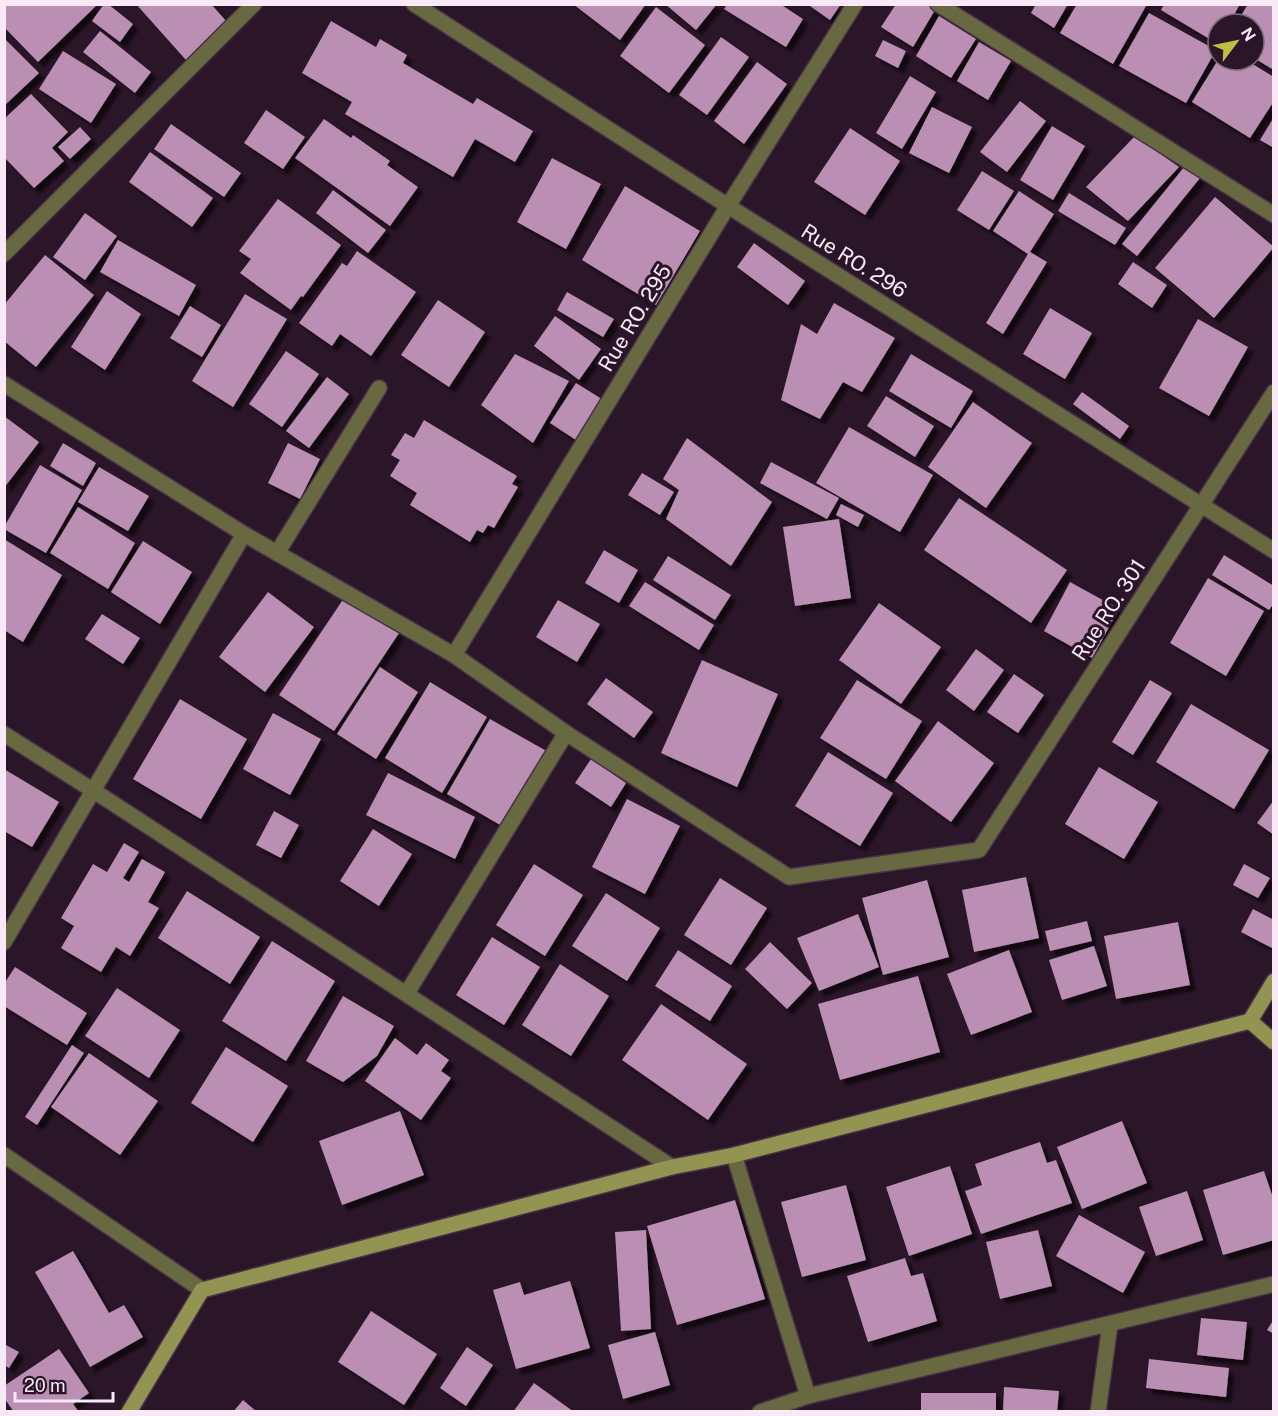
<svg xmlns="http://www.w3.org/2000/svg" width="1278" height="1416" viewBox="0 0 1278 1416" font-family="'Public Sans',sans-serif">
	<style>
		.building { fill: #ba8fb3; filter: url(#shadow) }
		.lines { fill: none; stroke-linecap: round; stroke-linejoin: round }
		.lane-casing { stroke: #483345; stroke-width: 18 }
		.street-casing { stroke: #483345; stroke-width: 18 }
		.secondary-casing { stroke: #483345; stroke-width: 18 }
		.lane { stroke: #686941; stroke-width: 15 }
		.street { stroke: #686941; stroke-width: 15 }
		.secondary { stroke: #939452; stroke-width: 15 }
		.labels { text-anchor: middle; stroke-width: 6; stroke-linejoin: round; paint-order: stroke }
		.street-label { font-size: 21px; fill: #f9e9f6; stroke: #2b1528 }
	</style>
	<defs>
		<filter id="shadow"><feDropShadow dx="5.5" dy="5.5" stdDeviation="1.5" flood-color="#0009"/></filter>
	</defs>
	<rect width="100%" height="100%" fill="#2b1528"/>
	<g class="building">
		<polygon points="4,4 98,4 38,62 4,27"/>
		<polygon points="104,4 108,4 133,24 120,42 92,21"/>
		<polygon points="136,4 211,4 227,22 186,60"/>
		<polygon points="573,4 646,4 620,40"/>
		<polygon points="665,4 717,4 696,30"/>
		<polygon points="727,4 780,4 803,19 786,47 724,9"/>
		<polygon points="807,4 841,4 830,20"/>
		<polygon points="896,4 927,4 935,10 913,47 881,27"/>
		<polygon points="1036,4 1068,4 1054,28 1031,13"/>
		<polygon points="1077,4 1144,4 1146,6 1113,64 1060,33"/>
		<polygon points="1164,4 1240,4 1229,24 1218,24 1218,44 1161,10"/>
		<polygon points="1248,4 1274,4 1274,70 1254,58 1254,24 1236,24"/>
		<polygon points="656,7 705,45 669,93 620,56"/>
		<polygon points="1149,13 1216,50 1186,103 1119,66"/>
		<polygon points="939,16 976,39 951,78 916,56"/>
		<polygon points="331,21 376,47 380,39 407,55 403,63 473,104 477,98 533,131 515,162 475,139 453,177 345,114 352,102 302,73"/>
		<polygon points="100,31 151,72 135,93 83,52"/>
		<polygon points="721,37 749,57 707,115 679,95"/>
		<polygon points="4,38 39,73 4,106"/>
		<polygon points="883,40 906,51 898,68 875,56"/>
		<polygon points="979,42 1011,61 988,100 957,81"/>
		<polygon points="63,51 116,84 91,123 39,89"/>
		<polygon points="1218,60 1246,60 1274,77 1274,101 1250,138 1192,102"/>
		<polygon points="757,62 787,84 744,144 714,121"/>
		<polygon points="910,76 936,92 902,149 876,133"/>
		<polygon points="31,94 68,132 52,148 64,161 34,188 4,157 4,119"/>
		<polygon points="1020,101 1046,121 1007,172 980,152"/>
		<polygon points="932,107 972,127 949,173 909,153"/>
		<polygon points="266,110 305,137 283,169 244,143"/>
		<polygon points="1274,117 1274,148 1260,140"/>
		<polygon points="324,119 351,138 353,135 390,161 387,165 418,187 390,226 295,158"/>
		<polygon points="171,124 241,173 224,197 154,149"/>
		<polygon points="1052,126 1085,146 1053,200 1020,180"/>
		<polygon points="80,127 91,139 70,159 58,147"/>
		<polygon points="850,128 900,161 865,215 814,182"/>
		<polygon points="1135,136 1179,167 1128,221 1086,187"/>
		<polygon points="150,152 213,198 192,227 129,182"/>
		<polygon points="552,158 601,184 566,249 517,222"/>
		<polygon points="1185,166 1200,178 1137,256 1122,244"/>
		<polygon points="982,171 1014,191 989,230 957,210"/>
		<polygon points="625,186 700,231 656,305 582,260"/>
		<polygon points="333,190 386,230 368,253 316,213"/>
		<polygon points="1019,191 1054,214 1030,252 1047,262 1003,334 986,323 1028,254 993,231"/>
		<polygon points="1069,193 1126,228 1115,245 1058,211"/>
		<polygon points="1215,197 1274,247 1214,318 1155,268"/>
		<polygon points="278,199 341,245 303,297 301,296 291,310 240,273 251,259 239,251"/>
		<polygon points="85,213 117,236 85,280 53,257"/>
		<polygon points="118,240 196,285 179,316 100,272"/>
		<polygon points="754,243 805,281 788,305 737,267"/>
		<polygon points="357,251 416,292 371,356 340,334 332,346 299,323 342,263 347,266"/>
		<polygon points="45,255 94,295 36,367 4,341 4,305"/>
		<polygon points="1133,262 1167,285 1152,308 1118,284"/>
		<polygon points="107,291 141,314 105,370 71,347"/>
		<polygon points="567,292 614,319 603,337 557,310"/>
		<polygon points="245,294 287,319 233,407 192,381"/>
		<polygon points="438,300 485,332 449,387 401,355"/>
		<polygon points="834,303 895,338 862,392 843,382 820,419 781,400 801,324 817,334"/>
		<polygon points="190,306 221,325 202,357 170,338"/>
		<polygon points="1050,308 1092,333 1065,379 1023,354"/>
		<polygon points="555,316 601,349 579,380 534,346"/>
		<polygon points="1198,319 1248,347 1209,416 1159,388"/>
		<polygon points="286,351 319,374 282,427 249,404"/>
		<polygon points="515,354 569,381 533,443 481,405"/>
		<polygon points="911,354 973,391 951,428 889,391"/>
		<polygon points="327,377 349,394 309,448 286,431"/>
		<polygon points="576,383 605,401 579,442 550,423"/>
		<polygon points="1082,392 1129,426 1120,439 1073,404"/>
		<polygon points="886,396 934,426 915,457 867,426"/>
		<polygon points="973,402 1032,443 986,508 928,467"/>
		<polygon points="4,416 39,442 4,488"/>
		<polygon points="424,420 517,476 512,484 518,487 494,528 488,525 483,533 477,530 470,542 410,505 417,493 390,476 400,460 391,455 405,433 414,438"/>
		<polygon points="849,427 933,475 900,532 816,483"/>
		<polygon points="687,438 772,502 731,566 666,519 679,490 663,479"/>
		<polygon points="63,443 96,463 83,486 50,466"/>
		<polygon points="288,443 320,459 300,499 268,483"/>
		<polygon points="771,462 839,498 827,519 760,483"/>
		<polygon points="40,465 82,490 46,553 4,529 4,527"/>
		<polygon points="99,467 149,496 128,531 78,502"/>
		<polygon points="642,473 674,492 660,515 628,495"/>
		<polygon points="959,498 1067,570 1031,623 924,550"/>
		<polygon points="841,504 864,515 858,527 836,515"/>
		<polygon points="78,507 135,543 108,589 50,553"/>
		<polygon points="839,519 851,598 795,606 783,527"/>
		<polygon points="4,539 62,575 23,642 4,630"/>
		<polygon points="143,541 192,572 160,624 111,592"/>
		<polygon points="604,550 638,570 619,603 585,583"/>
		<polygon points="1224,555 1274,586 1274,603 1269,610 1212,575"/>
		<polygon points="668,556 731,595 715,620 653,580"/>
		<polygon points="1208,578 1264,611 1226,676 1170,643"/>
		<polygon points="645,582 714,625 699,650 629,606"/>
		<polygon points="1070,582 1119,609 1092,658 1044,631"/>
		<polygon points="268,592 314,627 265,692 219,657"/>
		<polygon points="344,598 399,633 334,731 279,695"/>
		<polygon points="558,600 600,624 577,662 536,637"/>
		<polygon points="879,603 941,647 901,704 839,660"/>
		<polygon points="102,614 140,638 123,664 85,639"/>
		<polygon points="976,649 1004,670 974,711 946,690"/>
		<polygon points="702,660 778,694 737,787 661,753"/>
		<polygon points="380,667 418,692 376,759 337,734"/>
		<polygon points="1014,674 1044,695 1018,733 987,712"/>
		<polygon points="606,678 653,712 634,738 587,704"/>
		<polygon points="857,680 922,721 886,779 820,738"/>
		<polygon points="1150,680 1172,693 1133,755 1112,742"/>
		<polygon points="430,682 487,717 442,793 385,758"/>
		<polygon points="180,699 247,739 201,819 133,779"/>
		<polygon points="1191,704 1269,750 1234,809 1156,762"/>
		<polygon points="273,713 321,739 290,795 243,769"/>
		<polygon points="490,719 550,753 507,829 447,794"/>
		<polygon points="938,721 994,763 951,822 895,781"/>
		<polygon points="828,752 893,793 860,846 795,806"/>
		<polygon points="591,759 626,783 611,807 575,783"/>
		<polygon points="1099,767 1158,802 1124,859 1065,824"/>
		<polygon points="4,769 59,802 32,847 4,831"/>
		<polygon points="388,773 475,817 455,859 366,815"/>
		<polygon points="627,799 680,826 645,894 592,867"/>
		<polygon points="1274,800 1274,835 1257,823"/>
		<polygon points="274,811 299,825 281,858 256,845"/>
		<polygon points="373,829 412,854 379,906 340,881"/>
		<polygon points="124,843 139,852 123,878 129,882 142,859 165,872 148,902 159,908 130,956 116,947 101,972 61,948 74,926 61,918 93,864 107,872"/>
		<polygon points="534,864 583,895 545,956 496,925"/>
		<polygon points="1244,864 1270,878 1258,898 1233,885"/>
		<polygon points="1026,877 1039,938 974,952 962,890"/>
		<polygon points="720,878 767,908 731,965 684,935"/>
		<polygon points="927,880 949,957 883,975 862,898"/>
		<polygon points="187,891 260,937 230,984 158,938"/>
		<polygon points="606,893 660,928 627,981 572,946"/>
		<polygon points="1253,909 1274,920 1274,949 1241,932"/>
		<polygon points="858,914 879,967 819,991 797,938"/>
		<polygon points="1087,921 1092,941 1050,951 1045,931"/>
		<polygon points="1178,922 1190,985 1116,999 1104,936"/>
		<polygon points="492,937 540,967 504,1025 456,995"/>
		<polygon points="272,941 335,981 286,1061 222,1021"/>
		<polygon points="770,942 812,983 787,1009 745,969"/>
		<polygon points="1094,946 1107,986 1062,1000 1049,960"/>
		<polygon points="678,950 732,986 710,1021 655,986"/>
		<polygon points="1009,950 1032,1012 971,1035 947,974"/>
		<polygon points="560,964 609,996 571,1056 522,1025"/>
		<polygon points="15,967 87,1013 67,1045 4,1006 4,984"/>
		<polygon points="918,976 940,1052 840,1080 818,1004"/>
		<polygon points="117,988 180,1030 149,1078 85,1036"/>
		<polygon points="343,996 394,1026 377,1056 343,1082 306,1061"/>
		<polygon points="661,1004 747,1064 708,1120 622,1060"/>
		<polygon points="395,1038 417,1055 426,1043 449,1060 441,1071 451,1078 421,1120 365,1081"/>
		<polygon points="72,1045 84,1053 37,1125 25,1117"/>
		<polygon points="226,1047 288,1086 253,1142 191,1103"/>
		<polygon points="89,1053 158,1101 120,1155 51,1107"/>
		<polygon points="400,1111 424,1175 342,1205 319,1141"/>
		<polygon points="1122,1121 1147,1183 1082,1209 1057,1147"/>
		<polygon points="1040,1142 1047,1163 1056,1160 1072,1203 981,1234 965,1191 982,1185 975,1164"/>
		<polygon points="950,1166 972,1234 909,1256 886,1187"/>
		<polygon points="1264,1171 1274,1201 1274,1240 1223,1255 1203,1190"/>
		<polygon points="846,1185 866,1260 802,1277 781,1202"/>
		<polygon points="1187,1191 1203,1240 1156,1256 1139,1207"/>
		<polygon points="735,1200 765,1299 677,1325 647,1226"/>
		<polygon points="1079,1215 1145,1252 1123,1293 1056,1256"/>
		<polygon points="646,1230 651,1329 621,1331 615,1232"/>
		<polygon points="1038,1230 1052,1286 1000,1299 986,1242"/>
		<polygon points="73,1251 109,1313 124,1305 143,1337 90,1367 35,1272"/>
		<polygon points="905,1258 911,1276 923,1273 937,1321 868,1342 847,1276"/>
		<polygon points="570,1281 590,1348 516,1369 493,1290 520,1282 524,1295"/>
		<polygon points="371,1311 437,1354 404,1405 338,1362"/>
		<polygon points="1201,1318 1247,1322 1243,1360 1197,1355"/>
		<polygon points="1274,1319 1274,1334 1267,1330"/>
		<polygon points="655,1332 670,1385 623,1399 608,1345"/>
		<polygon points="4,1344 19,1352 9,1368 4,1365"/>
		<polygon points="467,1347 493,1365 466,1406 440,1388"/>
		<polygon points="59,1349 89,1393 73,1404 79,1412 14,1412 4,1398 4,1386"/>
		<polygon points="1149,1359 1229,1368 1226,1397 1146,1388"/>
		<polygon points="534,1383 574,1412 513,1412"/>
		<polygon points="1004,1387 1059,1391 1057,1412 1003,1412"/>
		<rect x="921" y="1393" width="75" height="19"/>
		<polygon points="243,1400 257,1412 233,1412"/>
	</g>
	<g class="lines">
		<defs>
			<polyline id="lane" points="277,553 379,388"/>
			<g id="street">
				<polyline points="414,4 728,206 1274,551"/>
				<polyline points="938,4 1274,215"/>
				<polyline points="4,254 254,4"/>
				<polyline points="4,384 244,534 454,655 566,733 789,877 979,850 1274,392"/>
				<polyline points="454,655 728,206 855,4"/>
				<polyline points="4,734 94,791 672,1167"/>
				<polyline points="4,942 244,534"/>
				<polyline points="407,993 566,733"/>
				<polyline points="4,1155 202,1290"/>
				<polyline points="734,1155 808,1396"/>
				<polyline points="760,1412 808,1396 1274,1284"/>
				<polyline points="1098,1412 1110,1324"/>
			</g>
			<g id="secondary">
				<polyline points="1274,981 1250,1021 1274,1042"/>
				<polyline points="129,1412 202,1290 672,1167 734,1155 1250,1021"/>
			</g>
		</defs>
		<use href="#lane" class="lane-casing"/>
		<use href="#street" class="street-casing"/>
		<use href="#secondary" class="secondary-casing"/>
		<use href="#lane" class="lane"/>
		<use href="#street" class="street"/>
		<use href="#secondary" class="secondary"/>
	</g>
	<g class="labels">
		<g class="street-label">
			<text transform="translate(854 261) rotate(32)" y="7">Rue RO. 296</text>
			<text transform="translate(635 318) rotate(-59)" y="7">Rue RO. 295</text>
			<text transform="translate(1109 610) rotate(-57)" y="7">Rue RO. 301</text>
		</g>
	</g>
	<rect width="1278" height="1416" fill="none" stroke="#f9e9f6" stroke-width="12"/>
	<g transform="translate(1236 42) rotate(58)"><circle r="28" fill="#2b1528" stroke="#7d6a7a" stroke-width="1.5"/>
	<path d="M0-4.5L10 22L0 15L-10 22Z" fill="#bebf42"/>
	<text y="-9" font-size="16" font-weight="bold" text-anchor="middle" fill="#f9e9f6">N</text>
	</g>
	<path d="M15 1392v9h98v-9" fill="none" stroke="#f9e9f6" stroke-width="3"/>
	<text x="24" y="1392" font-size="18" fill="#f9e9f6" stroke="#2b1528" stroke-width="4.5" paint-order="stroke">20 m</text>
</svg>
